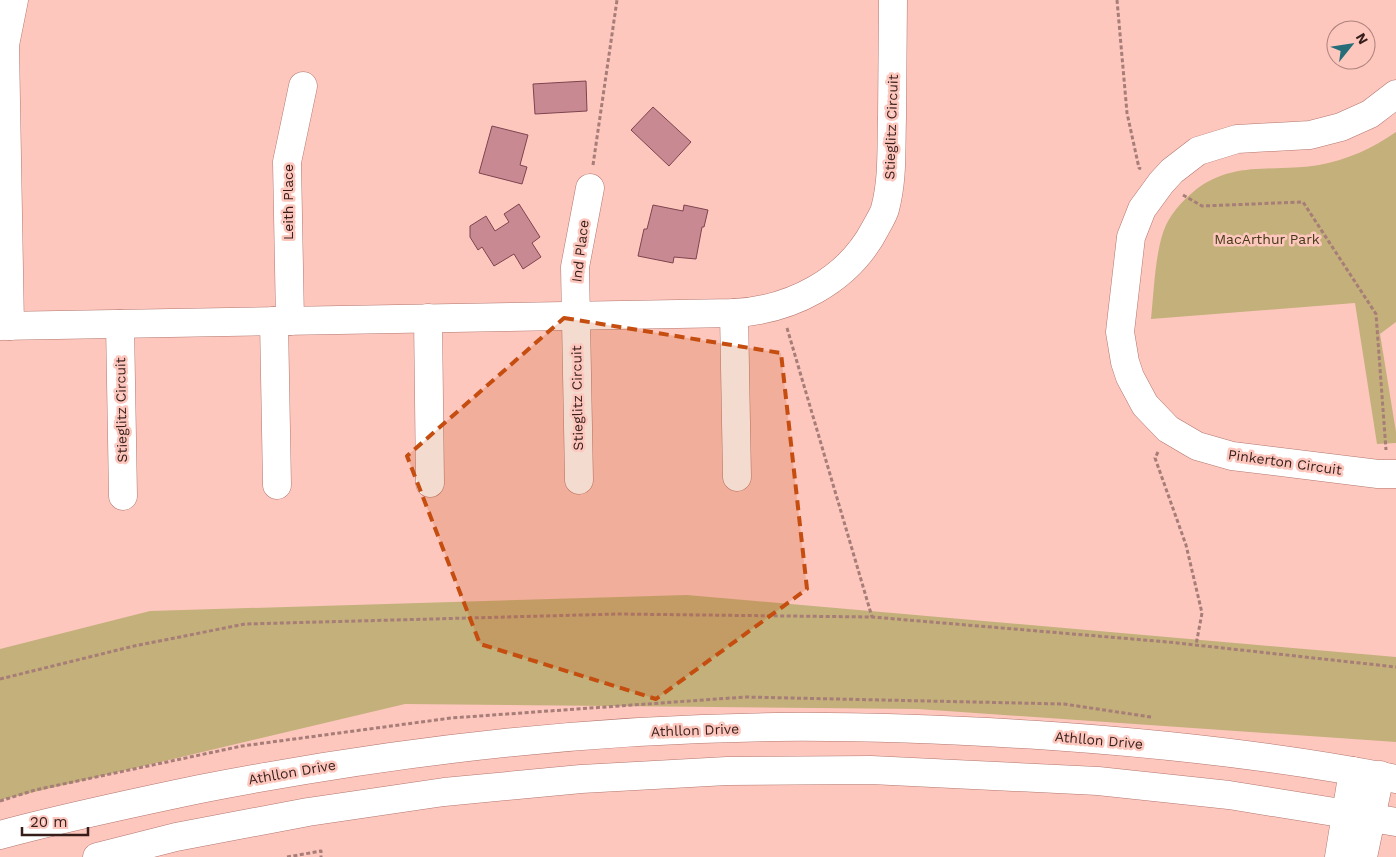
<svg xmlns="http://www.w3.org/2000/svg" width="1396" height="857" viewBox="0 0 1396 857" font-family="'Work Sans',sans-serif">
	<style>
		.green { fill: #c4b07b }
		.building { fill: #c98993; stroke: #7d444e }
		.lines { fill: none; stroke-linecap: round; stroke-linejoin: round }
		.minor-casing { stroke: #b3766d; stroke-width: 29 }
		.major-casing { stroke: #b3766d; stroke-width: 29 }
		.path { stroke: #a77d77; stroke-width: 3; stroke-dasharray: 4 2.5; stroke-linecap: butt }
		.minor { stroke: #fff; stroke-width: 28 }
		.major { stroke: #fff; stroke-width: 28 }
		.marked { fill: #c44d0f; fill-opacity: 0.2; stroke: #c44d0f; stroke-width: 4; stroke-dasharray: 10 6; stroke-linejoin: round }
		.labels { text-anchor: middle; stroke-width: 5; stroke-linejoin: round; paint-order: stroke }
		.street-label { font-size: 14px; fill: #361d1a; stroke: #fdc7be }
		.park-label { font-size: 14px; fill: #453918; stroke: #fdc7be }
	</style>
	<rect width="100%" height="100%" fill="#fdc7be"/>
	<g class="green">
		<path d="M 1396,132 L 1396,322 L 1380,334 L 1396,432 L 1396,443 L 1377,444 L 1355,303 L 1151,319 C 1154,292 1155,249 1166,225 C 1172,213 1182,201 1192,193 C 1231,159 1274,173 1319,165 C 1347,160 1373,148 1396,132 Z"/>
		<polygon points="687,595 1396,657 1396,742 918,709 405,704 0,800 0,649 150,611"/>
	</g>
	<g class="building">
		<polygon points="586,81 587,111 535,114 533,84"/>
		<polygon points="653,107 691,142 669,166 631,130"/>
		<polygon points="492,126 528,135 520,165 527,167 522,184 479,173"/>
		<polygon points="519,204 540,237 532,243 541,257 523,269 514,254 494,266 482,247 478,250 470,237 470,226 486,216 495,231 509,222 504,214"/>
		<polygon points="653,205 683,211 684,205 708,210 704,227 702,227 696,259 674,257 673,263 638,256 644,229 647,229"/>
	</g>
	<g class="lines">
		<defs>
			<g id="minor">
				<polyline points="1396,94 1370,114 1341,127 1310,135 1237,139 1198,151 1172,171 1161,183 1142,209 1131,237 1120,332 1125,362 1130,377 1145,405 1168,429 1197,446 1232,456 1378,474 1396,474"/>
				<polyline points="734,313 737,477"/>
				<polyline points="428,318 430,483"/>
				<polyline points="274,321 277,485"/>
				<polyline points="290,321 287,162 303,86"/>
				<polyline points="120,324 123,496"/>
				<path d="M 0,326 L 734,313 C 791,310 848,281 875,229 C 878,223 883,216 885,209 C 893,179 891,149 892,118 C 892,79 893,39 893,0"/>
				<polyline points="10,326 5,45 14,0"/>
				<polyline points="579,480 575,267 590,188"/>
				<polyline points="1339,857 1353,771"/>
				<polyline points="1363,857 1380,775"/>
			</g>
			<g id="major">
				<path d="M 0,835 C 66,817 133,803 200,789 C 390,752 583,729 776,727 C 868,726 960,730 1052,736 C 1167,744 1283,757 1396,779"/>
				<polyline points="97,857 176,837 308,812 444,792 581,779 727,771 871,770 1098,781 1229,795 1396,822"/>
			</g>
		</defs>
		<use href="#minor" class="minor-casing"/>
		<use href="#major" class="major-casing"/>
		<g class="path">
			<polyline points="1117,0 1127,113 1139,168 1141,169"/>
			<polyline points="593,165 617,0"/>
			<polyline points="1183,195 1202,206 1303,202 1376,314 1386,450"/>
			<polyline points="787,328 872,617"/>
			<polyline points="1158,452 1155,458 1186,545 1202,613 1196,645"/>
			<polyline points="0,679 134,646 245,624 618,614 872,617 1168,642 1396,667"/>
			<polyline points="0,801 35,790 242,746 451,718 745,697 1064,704 1151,717"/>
			<polyline points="287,857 321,851 321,857"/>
		</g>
		<use href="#minor" class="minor"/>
		<use href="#major" class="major"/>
	</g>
	<path class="marked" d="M 564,318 L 781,353 L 807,589 L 656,699 L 480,644 L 407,456 Z"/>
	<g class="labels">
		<g class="street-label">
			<text transform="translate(891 127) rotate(-88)" y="5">Stieglitz Circuit</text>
			<text transform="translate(288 202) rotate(-90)" y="5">Leith Place</text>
			<text transform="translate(580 251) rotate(-83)" y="5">Ind Place</text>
			<text transform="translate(577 398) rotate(-91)" y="5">Stieglitz Circuit</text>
			<text transform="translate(121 410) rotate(-91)" y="5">Stieglitz Circuit</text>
			<text transform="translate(1285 462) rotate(8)" y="5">Pinkerton Circuit</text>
			<text transform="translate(695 730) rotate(-2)" y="5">Athllon Drive</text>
			<text transform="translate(1099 740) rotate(5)" y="5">Athllon Drive</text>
			<text transform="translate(292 772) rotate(-10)" y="5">Athllon Drive</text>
		</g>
		<g class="park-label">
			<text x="1267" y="244">MacArthur Park</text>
		</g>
	</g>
	<g transform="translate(1351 45) rotate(60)"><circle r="24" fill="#fdc7be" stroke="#ad837c"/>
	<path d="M0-4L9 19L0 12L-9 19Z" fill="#256e79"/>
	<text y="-8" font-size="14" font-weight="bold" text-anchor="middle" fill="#361d1a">N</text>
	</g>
	<path d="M22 827v8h66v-8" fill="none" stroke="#361d1a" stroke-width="2.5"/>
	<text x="30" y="827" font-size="15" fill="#361d1a" stroke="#fdc7be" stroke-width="4" paint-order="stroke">20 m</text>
</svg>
